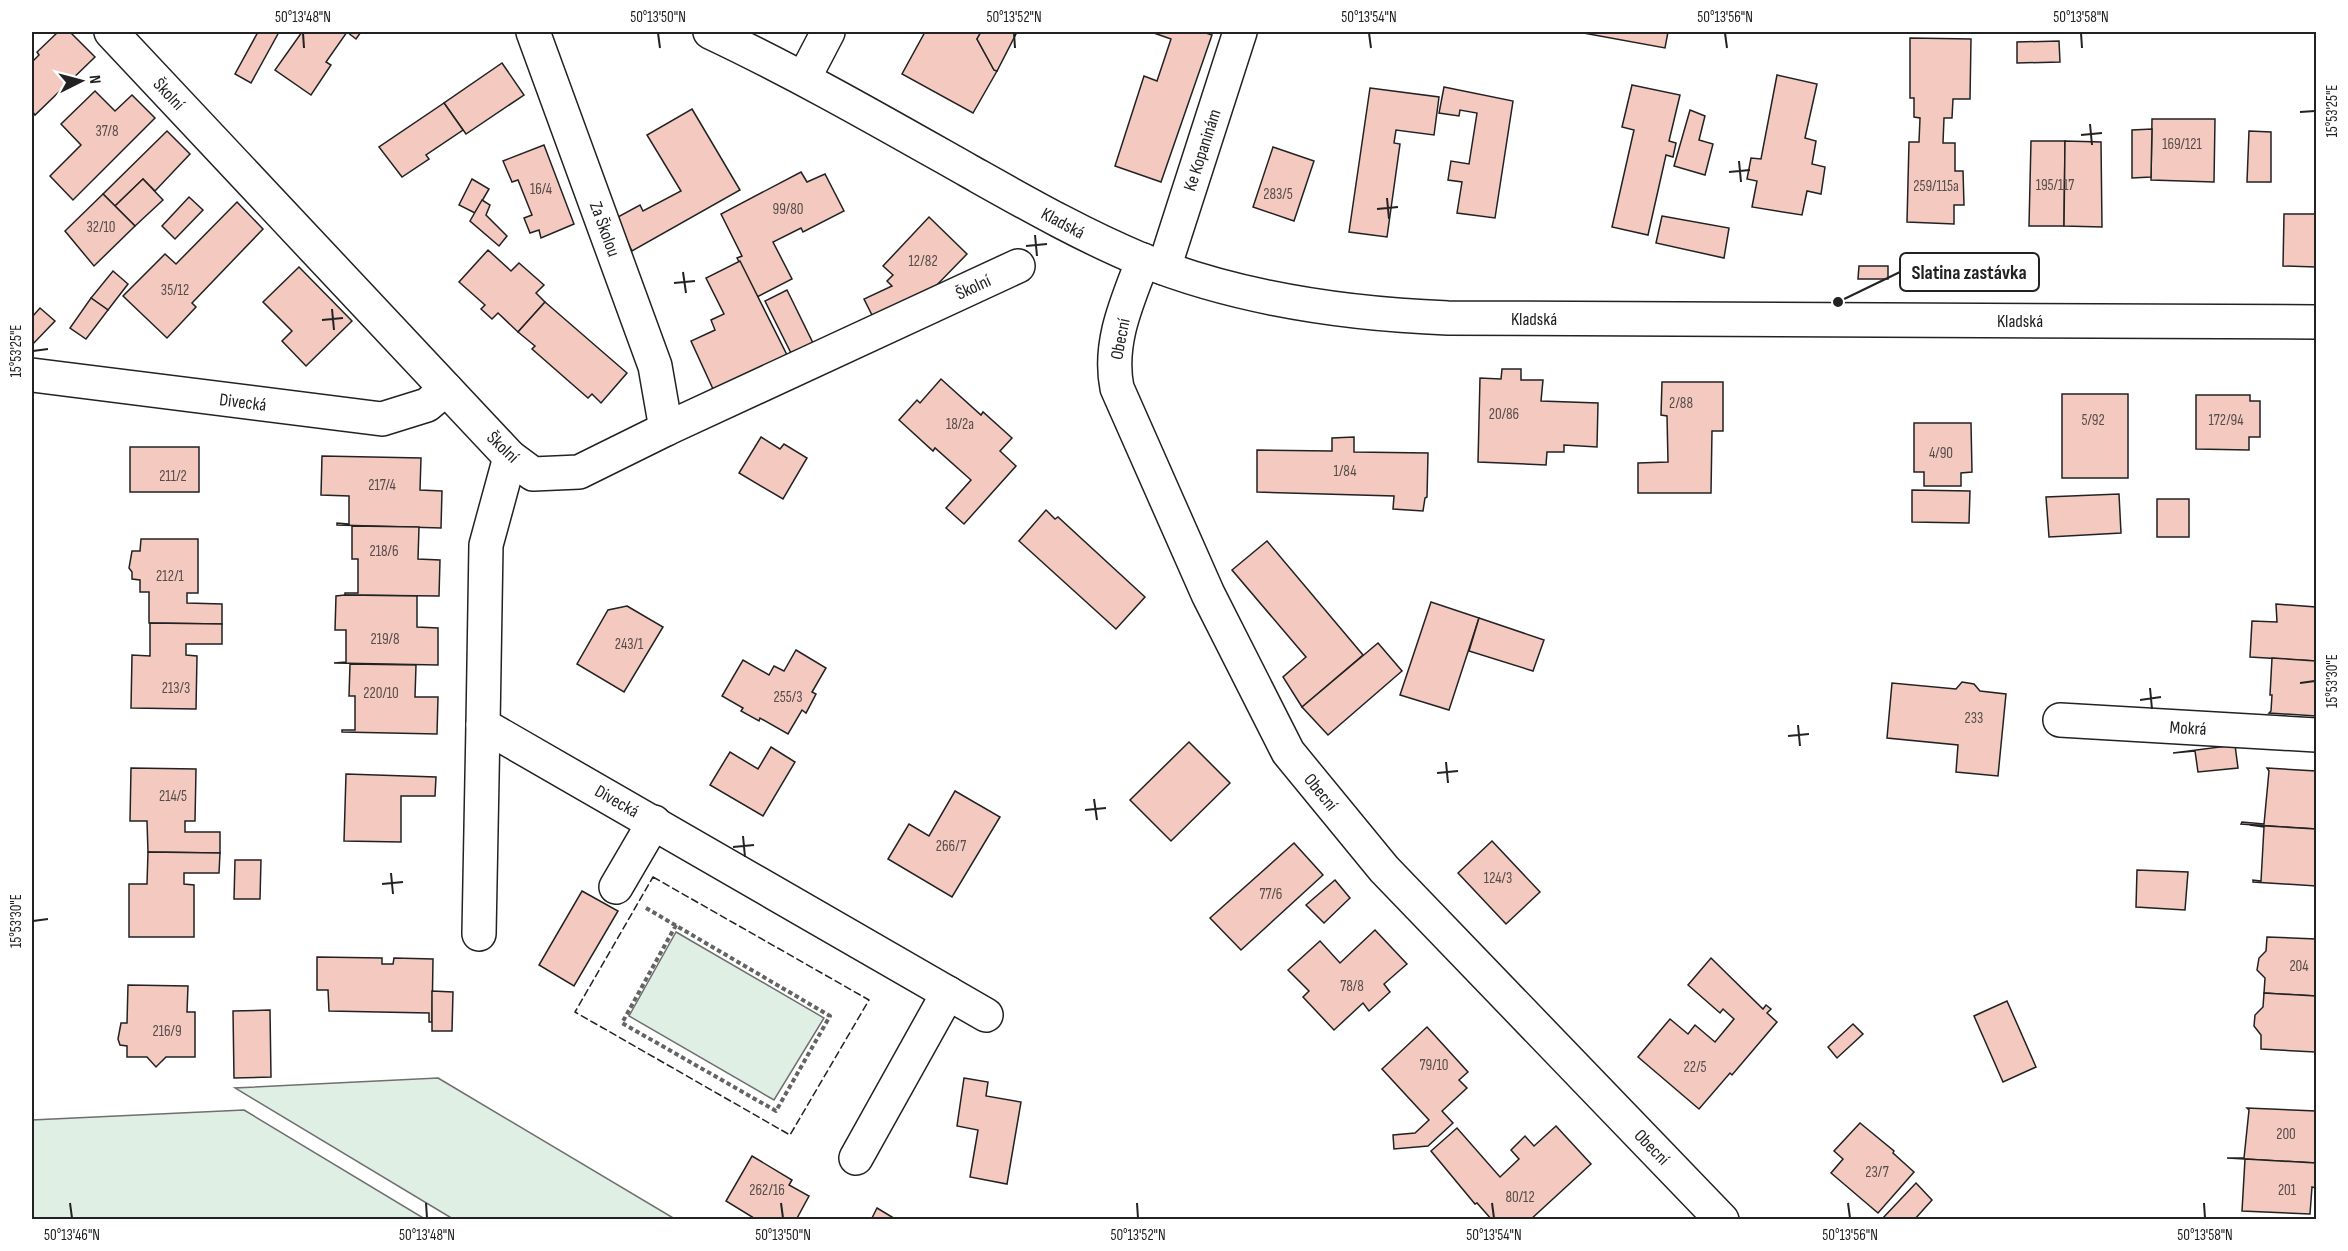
<svg xmlns="http://www.w3.org/2000/svg" width="2348" height="1251" viewBox="0 0 2348 1251" font-family="'Sofia Sans Condensed',sans-serif">
	<style>
		.green { fill: #e0efe3; stroke: #6f6f6f; stroke-width: 1.5 }
		.building { fill: #f3c9c0; stroke: #222; stroke-width: 1.5 }
		.lines { fill: none; stroke-linecap: round; stroke-linejoin: round }
		.minor-casing { stroke: #222; stroke-width: 36 }
		.major-casing { stroke: #222; stroke-width: 36 }
		.path { stroke: #646464; stroke-width: 4; stroke-dasharray: 4.5 3; stroke-linecap: butt }
		.minor { stroke: #fff; stroke-width: 33 }
		.major { stroke: #fff; stroke-width: 33 }
		.fence { stroke: #222; stroke-width: 1.5; stroke-dasharray: 8 3; stroke-linecap: butt }
		.ticks { fill: none; stroke: #222; stroke-width: 2 }
		.labels { text-anchor: middle; stroke-width: 4.5; stroke-linejoin: round; paint-order: stroke }
		.number-label { font-size: 15px; fill: #564c4a }
		.street-label { font-size: 18px; fill: #222; stroke: #fff }
		.leader { fill: none; stroke: #222; stroke-width: 2 }
		.callout-dot { fill: #222; stroke: #fff; stroke-width: 2 }
		.callout { fill: #fff; stroke: #222; stroke-width: 2 }
		.callout-label { font-size: 20px; text-anchor: middle; font-weight: bold; fill: #222 }
		.neatline { fill: none; stroke: #222; stroke-width: 2 }
		.ticks-label { font-size: 15px; text-anchor: middle; fill: #222 }
	</style>
	<rect width="100%" height="100%" fill="#fff"/>
	<g class="green">
		<polygon points="676,932 824,1018 774,1100 629,1016"/>
		<polygon points="438,1078 675,1219 453,1219 235,1088"/>
		<polygon points="244,1110 425,1219 32,1219 32,1120"/>
	</g>
	<g class="building">
		<polygon points="58,32 70,32 95,57 35,115 32,111 32,62 39,55 37,52"/>
		<polygon points="258,32 279,32 251,83 235,74"/>
		<polygon points="302,32 361,32 356,39 347,32 326,62 331,65 311,95 275,70"/>
		<polygon points="925,32 981,32 977,39 994,70 997,71 973,113 902,74"/>
		<polygon points="981,32 1017,32 997,71 994,70 977,39"/>
		<polygon points="1151,32 1203,32 1212,35 1161,182 1115,166 1144,76 1157,81 1171,39"/>
		<polygon points="1578,32 1668,32 1665,48"/>
		<polygon points="1910,38 1971,39 1970,99 1953,99 1952,118 1944,118 1943,143 1955,143 1955,171 1963,171 1964,205 1954,205 1954,224 1907,222 1909,142 1919,142 1920,118 1914,117 1914,98 1910,98"/>
		<polygon points="2059,41 2060,62 2017,63 2017,42"/>
		<polygon points="502,63 524,95 466,134 444,103"/>
		<polygon points="1777,75 1817,84 1805,138 1816,141 1812,164 1825,167 1821,194 1807,191 1802,215 1752,207 1757,181 1747,179 1751,158 1761,159"/>
		<polygon points="1632,85 1680,95 1669,141 1676,143 1673,157 1666,155 1648,235 1612,227 1634,130 1622,127"/>
		<polygon points="1444,87 1513,101 1495,218 1457,213 1462,182 1448,180 1451,161 1469,164 1477,113 1460,110 1459,116 1439,113"/>
		<polygon points="1370,88 1439,97 1434,135 1396,130 1394,143 1400,144 1387,237 1349,232"/>
		<polygon points="95,91 115,111 132,95 155,118 73,200 50,176 81,145 61,124"/>
		<polygon points="444,103 463,130 426,155 429,159 402,177 379,147"/>
		<polygon points="692,109 740,190 632,251 616,218 640,205 643,211 681,191 647,135"/>
		<polygon points="1690,110 1705,116 1699,140 1713,144 1705,175 1674,166"/>
		<polygon points="2152,119 2215,119 2214,182 2151,180"/>
		<polygon points="2152,129 2151,177 2132,178 2132,130"/>
		<polygon points="167,131 190,154 155,191 143,179 115,206 103,194"/>
		<polygon points="2249,131 2271,132 2271,182 2247,182"/>
		<polygon points="2031,141 2065,141 2064,226 2029,226"/>
		<polygon points="2065,141 2101,142 2102,227 2064,226"/>
		<polygon points="544,145 574,224 541,238 539,230 530,233 524,218 532,215 518,180 512,182 503,161"/>
		<polygon points="1273,147 1314,161 1294,221 1253,207"/>
		<polygon points="801,172 807,182 825,174 844,211 803,232 801,228 773,242 792,279 757,297 737,258 742,256 721,214"/>
		<polygon points="143,179 163,200 135,226 115,206"/>
		<polygon points="472,179 489,189 475,213 459,205"/>
		<polygon points="103,194 135,226 94,266 65,231"/>
		<polygon points="189,197 203,210 175,239 162,226"/>
		<polygon points="482,200 490,205 486,215 507,236 499,246 470,221"/>
		<polygon points="237,202 263,229 192,303 196,307 167,338 123,296 165,254 176,264"/>
		<polygon points="2284,214 2316,214 2316,267 2283,266"/>
		<polygon points="1662,216 1729,228 1724,258 1656,243"/>
		<polygon points="929,217 967,254 932,290 873,317 864,299 892,286 887,281 893,275 883,266"/>
		<polygon points="488,250 511,271 519,263 544,285 536,293 545,302 518,332 498,313 492,319 481,309 485,305 459,282"/>
		<polygon points="740,261 787,355 713,389 691,341 715,330 711,320 724,314 706,278"/>
		<polygon points="1859,266 1888,266 1888,279 1858,279"/>
		<polygon points="299,267 352,321 306,366 282,341 292,331 263,302"/>
		<polygon points="113,271 128,284 108,310 91,298"/>
		<polygon points="787,290 813,343 791,353 765,301"/>
		<polygon points="91,298 108,310 86,339 70,328"/>
		<polygon points="545,302 627,373 601,403 592,394 588,398 532,349 535,346 518,332"/>
		<polygon points="40,308 55,321 32,345 32,317"/>
		<polygon points="1502,369 1521,369 1521,380 1543,380 1541,401 1598,403 1597,447 1564,445 1564,452 1547,452 1546,465 1478,462 1480,378 1501,379"/>
		<polygon points="941,379 981,415 983,412 1012,438 1000,451 1016,466 964,524 946,508 971,480 935,448 933,451 899,420 917,400 920,403"/>
		<polygon points="1662,382 1723,382 1723,431 1712,431 1711,493 1638,493 1638,463 1668,462 1667,416 1661,415"/>
		<rect x="2062" y="394" width="66" height="84"/>
		<polygon points="2196,395 2250,395 2250,401 2260,401 2260,437 2249,437 2249,450 2196,449"/>
		<polygon points="1914,423 1971,423 1972,472 1961,473 1961,486 1924,486 1924,472 1914,472"/>
		<polygon points="761,437 780,449 784,444 807,458 783,499 739,473"/>
		<polygon points="1354,437 1354,452 1428,453 1427,497 1425,498 1423,511 1393,509 1394,496 1257,492 1257,450 1332,451 1332,438"/>
		<rect x="130" y="447" width="69" height="45"/>
		<polygon points="322,456 421,458 420,490 442,491 441,528 337,525 337,523 349,524 349,496 321,495"/>
		<polygon points="1912,490 1970,491 1969,523 1912,522"/>
		<polygon points="2119,494 2121,533 2049,537 2046,497"/>
		<rect x="2157" y="499" width="32" height="38"/>
		<polygon points="1046,510 1055,519 1058,517 1145,597 1116,629 1019,541"/>
		<polygon points="352,526 419,527 418,559 440,560 439,596 345,595 345,593 358,593 358,559 352,559"/>
		<polygon points="141,539 198,539 198,593 187,593 187,603 222,604 222,624 149,623 149,592 140,592 140,580 132,579 132,572 129,568 132,551 140,551"/>
		<polygon points="1267,541 1363,655 1302,707 1283,677 1306,657 1232,570"/>
		<polygon points="345,595 417,596 417,627 438,628 438,665 334,663 346,662 346,630 335,630 336,596"/>
		<polygon points="1431,602 1479,618 1449,710 1400,695"/>
		<polygon points="2276,604 2316,607 2316,661 2250,657 2252,621 2277,622"/>
		<polygon points="627,606 663,627 624,692 577,664 608,610"/>
		<polygon points="1479,618 1544,640 1533,671 1469,651"/>
		<polygon points="150,623 222,624 222,644 186,644 186,655 197,656 196,709 131,708 132,655 150,656"/>
		<polygon points="1378,643 1402,671 1328,735 1302,707"/>
		<polygon points="796,650 826,668 812,692 816,694 806,713 802,710 788,734 760,718 759,721 741,711 743,708 722,696 743,660 769,675 774,666 784,671"/>
		<polygon points="2272,658 2316,661 2316,716 2269,713 2271,711 2272,695 2270,695"/>
		<polygon points="350,664 416,665 415,697 438,697 437,734 342,732 342,730 355,730 355,696 349,696"/>
		<polygon points="1962,682 1974,684 1980,691 2006,694 1998,776 1956,772 1958,745 1887,738 1892,683 1956,689"/>
		<polygon points="1189,742 1230,783 1171,841 1130,800"/>
		<polygon points="2235,745 2238,768 2198,772 2195,751 2173,753"/>
		<polygon points="771,747 795,762 763,816 710,785 730,752 758,769"/>
		<polygon points="131,768 196,769 195,821 185,821 185,832 220,832 220,853 148,852 147,821 130,821"/>
		<polygon points="2267,768 2316,771 2316,829 2241,824 2242,822 2264,824 2269,771"/>
		<polygon points="346,774 436,777 435,796 401,796 401,842 344,841"/>
		<polygon points="955,791 1000,817 952,897 888,859 909,824 929,836"/>
		<polygon points="2250,825 2316,829 2316,886 2253,882 2253,880 2261,881 2264,827"/>
		<polygon points="1492,841 1540,892 1506,924 1458,873"/>
		<polygon points="1294,843 1323,875 1241,950 1210,918"/>
		<polygon points="148,852 220,853 219,873 184,873 184,884 194,885 194,937 129,937 129,884 147,884"/>
		<polygon points="235,860 261,860 260,899 234,899"/>
		<polygon points="2137,870 2188,872 2185,910 2136,907"/>
		<polygon points="1335,880 1350,898 1324,923 1306,905"/>
		<polygon points="582,891 618,911 574,986 539,965"/>
		<polygon points="1375,930 1407,964 1384,984 1390,992 1369,1011 1363,1003 1334,1030 1303,997 1309,991 1288,970 1320,941 1340,963"/>
		<polygon points="2267,937 2316,939 2316,996 2264,993 2265,978 2257,970 2259,958 2266,951"/>
		<polygon points="317,957 382,958 382,964 393,964 394,958 433,959 432,1022 429,1022 429,1013 329,1011 328,990 317,990"/>
		<polygon points="1711,958 1763,1009 1766,1005 1771,1009 1767,1013 1777,1022 1732,1075 1730,1073 1699,1109 1638,1057 1670,1019 1688,1034 1695,1025 1715,1042 1734,1019 1723,1009 1720,1013 1688,985"/>
		<polygon points="128,985 188,986 187,1012 195,1012 195,1057 166,1057 156,1067 147,1057 127,1057 127,1046 120,1045 118,1039 121,1023 127,1023"/>
		<polygon points="432,991 453,992 452,1031 432,1031"/>
		<polygon points="2264,993 2316,996 2315,1052 2261,1049 2261,1035 2254,1026 2255,1015 2263,1007"/>
		<polygon points="2007,1001 2036,1067 2003,1082 1974,1016"/>
		<polygon points="270,1010 271,1077 234,1078 233,1011"/>
		<polygon points="1853,1024 1863,1034 1837,1058 1828,1047"/>
		<polygon points="1427,1027 1468,1072 1459,1080 1467,1088 1442,1111 1453,1123 1428,1146 1394,1149 1393,1135 1415,1133 1429,1120 1382,1069"/>
		<polygon points="964,1078 988,1082 986,1096 1021,1102 1007,1184 970,1177 978,1130 957,1126"/>
		<polygon points="2247,1108 2316,1111 2316,1163 2227,1158 2244,1158 2249,1110"/>
		<polygon points="1860,1123 1894,1151 1893,1153 1914,1172 1878,1213 1831,1173 1843,1159 1834,1151"/>
		<polygon points="1556,1126 1591,1164 1530,1220 1492,1220 1477,1203 1475,1204 1431,1151 1457,1128 1500,1177 1519,1159 1511,1150 1525,1136 1534,1146"/>
		<polygon points="752,1156 792,1180 789,1185 809,1196 796,1220 757,1220 726,1201"/>
		<polygon points="2245,1159 2316,1163 2316,1188 2312,1187 2310,1214 2242,1211"/>
		<polygon points="1916,1183 1932,1200 1914,1220 1881,1220"/>
		<polygon points="877,1208 897,1220 871,1220"/>
	</g>
	<g class="lines">
		<defs>
			<g id="minor">
				<polyline points="111,32 510,457 533,474 579,472 666,429 1018,266"/>
				<polyline points="533,32 655,366 666,429"/>
				<polyline points="804,78 828,32"/>
				<path d="M 1143,260 C 1127,302 1108,343 1117,388 L 1208,594 L 1288,752 L 1384,869 L 1722,1220"/>
				<polyline points="1164,268 1240,32"/>
				<polyline points="32,375 382,419 427,405 446,389"/>
				<polyline points="510,457 486,545 483,725 986,1015"/>
				<polyline points="2060,720 2316,735"/>
				<polyline points="616,887 654,822"/>
				<polyline points="479,934 483,725"/>
				<polyline points="856,1158 948,993"/>
			</g>
			<path id="major" d="M 710,32 C 799,74 884,123 969,171 C 1026,203 1082,235 1142,260 C 1239,299 1344,314 1448,318 L 2316,322"/>
		</defs>
		<use href="#minor" class="minor-casing"/>
		<use href="#major" class="major-casing"/>
		<polyline class="path" points="646,908 830,1016 776,1111 622,1023 676,925"/>
		<use href="#minor" class="minor"/>
		<use href="#major" class="major"/>
		<polygon class="fence" points="653,877 869,1000 790,1135 575,1012"/>
	</g>
	<path class="ticks" d="M 303,33 L 304,48M 658,33 L 660,48M 1014,33 L 1015,48M 1369,33 L 1371,48M 1725,33 L 1727,48M 2081,33 L 2082,48M 2300,112 L 2315,111M 2090,124 L 2092,145M 2081,135 L 2102,133M 1739,161 L 1741,182M 1729,172 L 1750,170M 1387,198 L 1389,219M 1377,209 L 1398,207M 1035,235 L 1037,256M 1026,246 L 1047,244M 683,272 L 686,293M 674,283 L 695,281M 332,309 L 334,330M 322,320 L 343,318M 33,351 L 48,349M 2300,683 L 2315,681M 2150,688 L 2152,709M 2140,700 L 2161,697M 1798,725 L 1800,746M 1788,736 L 1809,734M 1446,762 L 1448,783M 1437,773 L 1458,771M 1094,799 L 1097,820M 1085,810 L 1106,808M 743,836 L 745,857M 733,847 L 754,845M 391,873 L 393,894M 382,884 L 403,882M 33,921 L 48,919M 70,1203 L 72,1218M 426,1203 L 427,1218M 781,1203 L 783,1218M 1137,1203 L 1138,1218M 1492,1203 L 1494,1218M 1848,1203 L 1850,1218M 2204,1203 L 2205,1218"/>
	<g class="labels">
		<g class="number-label">
			<text x="107" y="136">37/8</text>
			<text x="2182" y="149">169/121</text>
			<text x="2055" y="190">195/117</text>
			<text x="1936" y="191">259/115a</text>
			<text x="541" y="194">16/4</text>
			<text x="1278" y="199">283/5</text>
			<text x="788" y="214">99/80</text>
			<text x="101" y="232">32/10</text>
			<text x="923" y="266">12/82</text>
			<text x="175" y="295">35/12</text>
			<text x="1681" y="408">2/88</text>
			<text x="1504" y="419">20/86</text>
			<text x="2093" y="425">5/92</text>
			<text x="2226" y="425">172/94</text>
			<text x="960" y="429">18/2a</text>
			<text x="1941" y="458">4/90</text>
			<text x="1345" y="476">1/84</text>
			<text x="173" y="481">211/2</text>
			<text x="382" y="490">217/4</text>
			<text x="384" y="556">218/6</text>
			<text x="170" y="581">212/1</text>
			<text x="385" y="644">219/8</text>
			<text x="629" y="649">243/1</text>
			<text x="176" y="693">213/3</text>
			<text x="381" y="698">220/10</text>
			<text x="788" y="702">255/3</text>
			<text x="1974" y="723">233</text>
			<text x="173" y="801">214/5</text>
			<text x="951" y="851">266/7</text>
			<text x="1498" y="883">124/3</text>
			<text x="1271" y="899">77/6</text>
			<text x="2299" y="971">204</text>
			<text x="1352" y="991">78/8</text>
			<text x="167" y="1036">216/9</text>
			<text x="1434" y="1070">79/10</text>
			<text x="1695" y="1072">22/5</text>
			<text x="2286" y="1139">200</text>
			<text x="1877" y="1177">23/7</text>
			<text x="767" y="1195">262/16</text>
			<text x="2287" y="1195">201</text>
			<text x="1520" y="1202">80/12</text>
		</g>
		<g class="street-label">
			<text transform="translate(169 94) rotate(47)" y="6">Školní</text>
			<text transform="translate(1202 150) rotate(-72)" y="6">Ke Kopaninám</text>
			<text transform="translate(1063 223) rotate(28)" y="6">Kladská</text>
			<text transform="translate(605 229) rotate(70)" y="6">Za Školou</text>
			<text transform="translate(973 287) rotate(-25)" y="6">Školní</text>
			<text x="1534" y="325">Kladská</text>
			<text x="2020" y="327">Kladská</text>
			<text transform="translate(1120 339) rotate(-79)" y="6">Obecní</text>
			<text transform="translate(243 402) rotate(7)" y="6">Divecká</text>
			<text transform="translate(503 447) rotate(44)" y="6">Školní</text>
			<text transform="translate(2188 728) rotate(3)" y="6">Mokrá</text>
			<text transform="translate(1321 792) rotate(51)" y="6">Obecní</text>
			<text transform="translate(617 801) rotate(30)" y="6">Divecká</text>
			<text transform="translate(1652 1147) rotate(46)" y="6">Obecní</text>
		</g>
	</g>
	<path class="leader" d="M1838 302L1900 272"/>
	<circle class="callout-dot" cx="1838" cy="302" r="6"/>
	<rect class="callout" x="1900" y="253" width="139" height="38" rx="6"/>
	<g class="callout-label">
		<text x="1969" y="279">Slatina zastávka</text>
	</g>
	<rect width="2348" height="1251" fill="none" stroke="#ffffff" stroke-width="66"/>
	<g transform="translate(81 81) rotate(84)" stroke="#ffffff" stroke-width="4.5" paint-order="stroke">
	<path d="M0-4.5L10 22L0 15L-10 22Z" fill="#222222"/>
	<text y="-9" font-size="16" font-weight="bold" text-anchor="middle" fill="#222222">N</text>
	</g>
	<rect x="33" y="33" width="2282" height="1185" class="neatline"/>
	<g class="ticks-label">
		<text x="303" y="22">50°13'48"N</text>
		<text x="658" y="22">50°13'50"N</text>
		<text x="1014" y="22">50°13'52"N</text>
		<text x="1369" y="22">50°13'54"N</text>
		<text x="1725" y="22">50°13'56"N</text>
		<text x="2081" y="22">50°13'58"N</text>
		<text transform="translate(2332 111) rotate(-90)" y="5">15°53'25"E</text>
		<text transform="translate(16 351) rotate(-90)" y="5">15°53'25"E</text>
		<text transform="translate(2332 681) rotate(-90)" y="5">15°53'30"E</text>
		<text transform="translate(16 921) rotate(-90)" y="5">15°53'30"E</text>
		<text x="72" y="1240">50°13'46"N</text>
		<text x="427" y="1240">50°13'48"N</text>
		<text x="783" y="1240">50°13'50"N</text>
		<text x="1138" y="1240">50°13'52"N</text>
		<text x="1494" y="1240">50°13'54"N</text>
		<text x="1850" y="1240">50°13'56"N</text>
		<text x="2205" y="1240">50°13'58"N</text>
	</g>
</svg>
